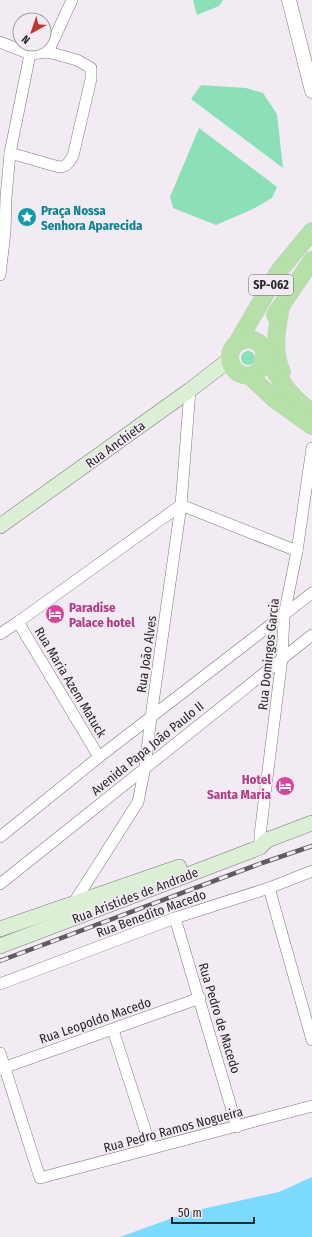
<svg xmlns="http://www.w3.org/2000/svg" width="312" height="1237" viewBox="0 0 312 1237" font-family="'Fira Sans Condensed',sans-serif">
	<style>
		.green { fill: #8be0b8 }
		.water { fill: #7bdafe }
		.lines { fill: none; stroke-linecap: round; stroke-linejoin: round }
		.minor-casing { stroke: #7e767d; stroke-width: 12 }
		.tertiary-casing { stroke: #7e767d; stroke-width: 15 }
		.secondary-casing { stroke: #7e767d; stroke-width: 16 }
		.primary-casing { stroke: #cccbcc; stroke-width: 18 }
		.minor { stroke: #fff; stroke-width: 11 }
		.tertiary { stroke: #fff; stroke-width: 14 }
		.secondary { stroke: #daefd4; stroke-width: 15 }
		.primary { stroke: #b5e0a8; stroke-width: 17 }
		.rail-casing { stroke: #605c60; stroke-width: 4.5 }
		.rail { stroke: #f3ebf3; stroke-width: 3; stroke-dasharray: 9; stroke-linecap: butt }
		.labels { text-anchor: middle; stroke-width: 3.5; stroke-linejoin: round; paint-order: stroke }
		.shield { fill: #f3ebf3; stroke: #666266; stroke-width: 1 }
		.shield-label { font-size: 12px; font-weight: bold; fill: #2a272a }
		.culture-label { font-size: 13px; font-weight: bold; fill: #0d838f; stroke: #f3ebf3; text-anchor: start }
		.street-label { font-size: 13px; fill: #2a272a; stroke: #f3ebf3 }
		.hotel-label { font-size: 13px; font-weight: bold; fill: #b23c85; stroke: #f3ebf3; text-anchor: start }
	</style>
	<rect width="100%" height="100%" fill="#f3ebf3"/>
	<g class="green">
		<polygon points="193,0 223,0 219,6 197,15"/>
		<polygon points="201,85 246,88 263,93 277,114 283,168 191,99"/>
		<polygon points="199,128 277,187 272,198 253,209 216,225 173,208 170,197"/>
		<circle cx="248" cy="358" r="7"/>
	</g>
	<polygon class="water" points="312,1177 312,1237 120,1237 189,1212 279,1192"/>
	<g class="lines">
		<defs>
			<g id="minor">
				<path d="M 0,42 L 30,54 L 48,52 L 77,60 L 91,68 L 91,79 L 73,156 C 69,162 67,167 59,167 L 10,153"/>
				<polyline points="48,52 72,0"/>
				<polyline points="0,275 5,232 6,197 10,153 30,54"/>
				<polyline points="18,622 99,757"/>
				<polyline points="0,634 18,622 181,505 297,551"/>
				<polyline points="0,837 99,757 312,593"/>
				<polyline points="260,847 260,835 277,698 282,658 284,615 297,551 312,448"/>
				<polyline points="0,884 312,635"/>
				<polyline points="269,888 312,1040"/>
				<polyline points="73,904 138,802 145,767 151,717 181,505 190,390"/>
				<polyline points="175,918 237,1127"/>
				<polyline points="0,984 175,918 269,888 312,871"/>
				<polyline points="113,1030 151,1148"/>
				<polyline points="0,1053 40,1178 312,1106"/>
				<polyline points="0,1069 200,998"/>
			</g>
			<polyline id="tertiary" points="289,0 312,91"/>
			<g id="secondary">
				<polyline points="0,526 190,390 229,360"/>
				<polyline points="0,929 179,867"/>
				<polyline points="0,946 253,850 260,847 267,840 312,823"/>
			</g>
			<g id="primary">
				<path d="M 281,306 C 277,327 272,352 282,372"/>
				<polyline points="275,315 312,260"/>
				<polyline points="237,343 279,271 312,231"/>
				<path d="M 264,350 C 266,387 228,379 230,356 C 231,342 249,334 260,344 C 266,350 269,361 273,368 C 283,386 295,401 312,412"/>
				<polyline points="250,376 274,399 312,426"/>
			</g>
		</defs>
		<use href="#minor" class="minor-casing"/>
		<use href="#tertiary" class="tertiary-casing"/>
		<use href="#secondary" class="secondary-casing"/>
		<use href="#primary" class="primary-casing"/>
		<use href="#minor" class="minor"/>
		<use href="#tertiary" class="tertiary"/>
		<use href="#secondary" class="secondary"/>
		<use href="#primary" class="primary"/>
		<defs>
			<polyline id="rail" points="0,961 262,863 312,846"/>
		</defs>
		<use href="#rail" class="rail-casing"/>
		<use href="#rail" class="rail"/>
	</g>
	<defs>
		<symbol id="sight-disc" viewBox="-11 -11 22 22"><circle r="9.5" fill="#0f9aa8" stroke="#f3ebf3"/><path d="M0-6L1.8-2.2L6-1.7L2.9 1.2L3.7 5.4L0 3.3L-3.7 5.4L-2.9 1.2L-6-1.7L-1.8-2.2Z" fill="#fff"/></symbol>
		<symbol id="hotel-disc" viewBox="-11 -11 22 22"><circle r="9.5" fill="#d1479c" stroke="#f3ebf3"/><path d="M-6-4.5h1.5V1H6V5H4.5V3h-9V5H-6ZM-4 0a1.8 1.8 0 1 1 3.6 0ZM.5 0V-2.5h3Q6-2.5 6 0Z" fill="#fff"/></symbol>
	</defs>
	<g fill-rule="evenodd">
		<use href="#sight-disc" x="16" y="206" width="22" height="22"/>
		<use href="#hotel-disc" x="44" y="603" width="22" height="22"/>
		<use href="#hotel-disc" x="274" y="775" width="22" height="22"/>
	</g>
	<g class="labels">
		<rect class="shield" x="249" y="275" width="44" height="20" rx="3"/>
		<g class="shield-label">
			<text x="271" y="289">SP-062</text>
		</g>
		<g class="culture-label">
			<text x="41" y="215">Praça Nossa<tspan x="41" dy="15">Senhora Aparecida</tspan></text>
		</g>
		<g class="street-label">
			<text transform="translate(115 444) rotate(-36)" y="5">Rua Anchieta</text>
			<text transform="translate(146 654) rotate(-82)" y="5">Rua João Alves</text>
			<text transform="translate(268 654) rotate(-84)" y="5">Rua Domingos Garcia</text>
			<text transform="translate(71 682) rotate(59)" y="5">Rua Maria Azem Matuck</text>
			<text transform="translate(147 748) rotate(-39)" y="5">Avenida Papa João Paulo II</text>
			<text transform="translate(135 895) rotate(-21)" y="5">Rua Aristides de Andrade</text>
			<text transform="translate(151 913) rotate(-20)" y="5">Rua Benedito Macedo</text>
			<text transform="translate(220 1018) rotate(73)" y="5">Rua Pedro de Macedo</text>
			<text transform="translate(95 1020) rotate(-19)" y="5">Rua Leopoldo Macedo</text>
			<text transform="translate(173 1129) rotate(-15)" y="5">Rua Pedro Ramos Nogueira</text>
		</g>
		<g class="hotel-label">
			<text x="69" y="612">Paradise<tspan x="69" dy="15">Palace hotel</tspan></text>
			<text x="271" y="784" text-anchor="end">Hotel<tspan x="271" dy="15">Santa Maria</tspan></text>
		</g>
	</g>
	<g transform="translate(32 32) rotate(220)"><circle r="19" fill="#f3ebf3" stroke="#a39da3"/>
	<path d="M0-3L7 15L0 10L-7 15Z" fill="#c3352e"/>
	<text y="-6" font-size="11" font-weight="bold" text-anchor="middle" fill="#2a272a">N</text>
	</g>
	<path d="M172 1217v6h82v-6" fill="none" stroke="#2a272a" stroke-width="2"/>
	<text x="178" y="1217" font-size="12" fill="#2a272a" stroke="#f3ebf3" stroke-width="3" paint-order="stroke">50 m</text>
</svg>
